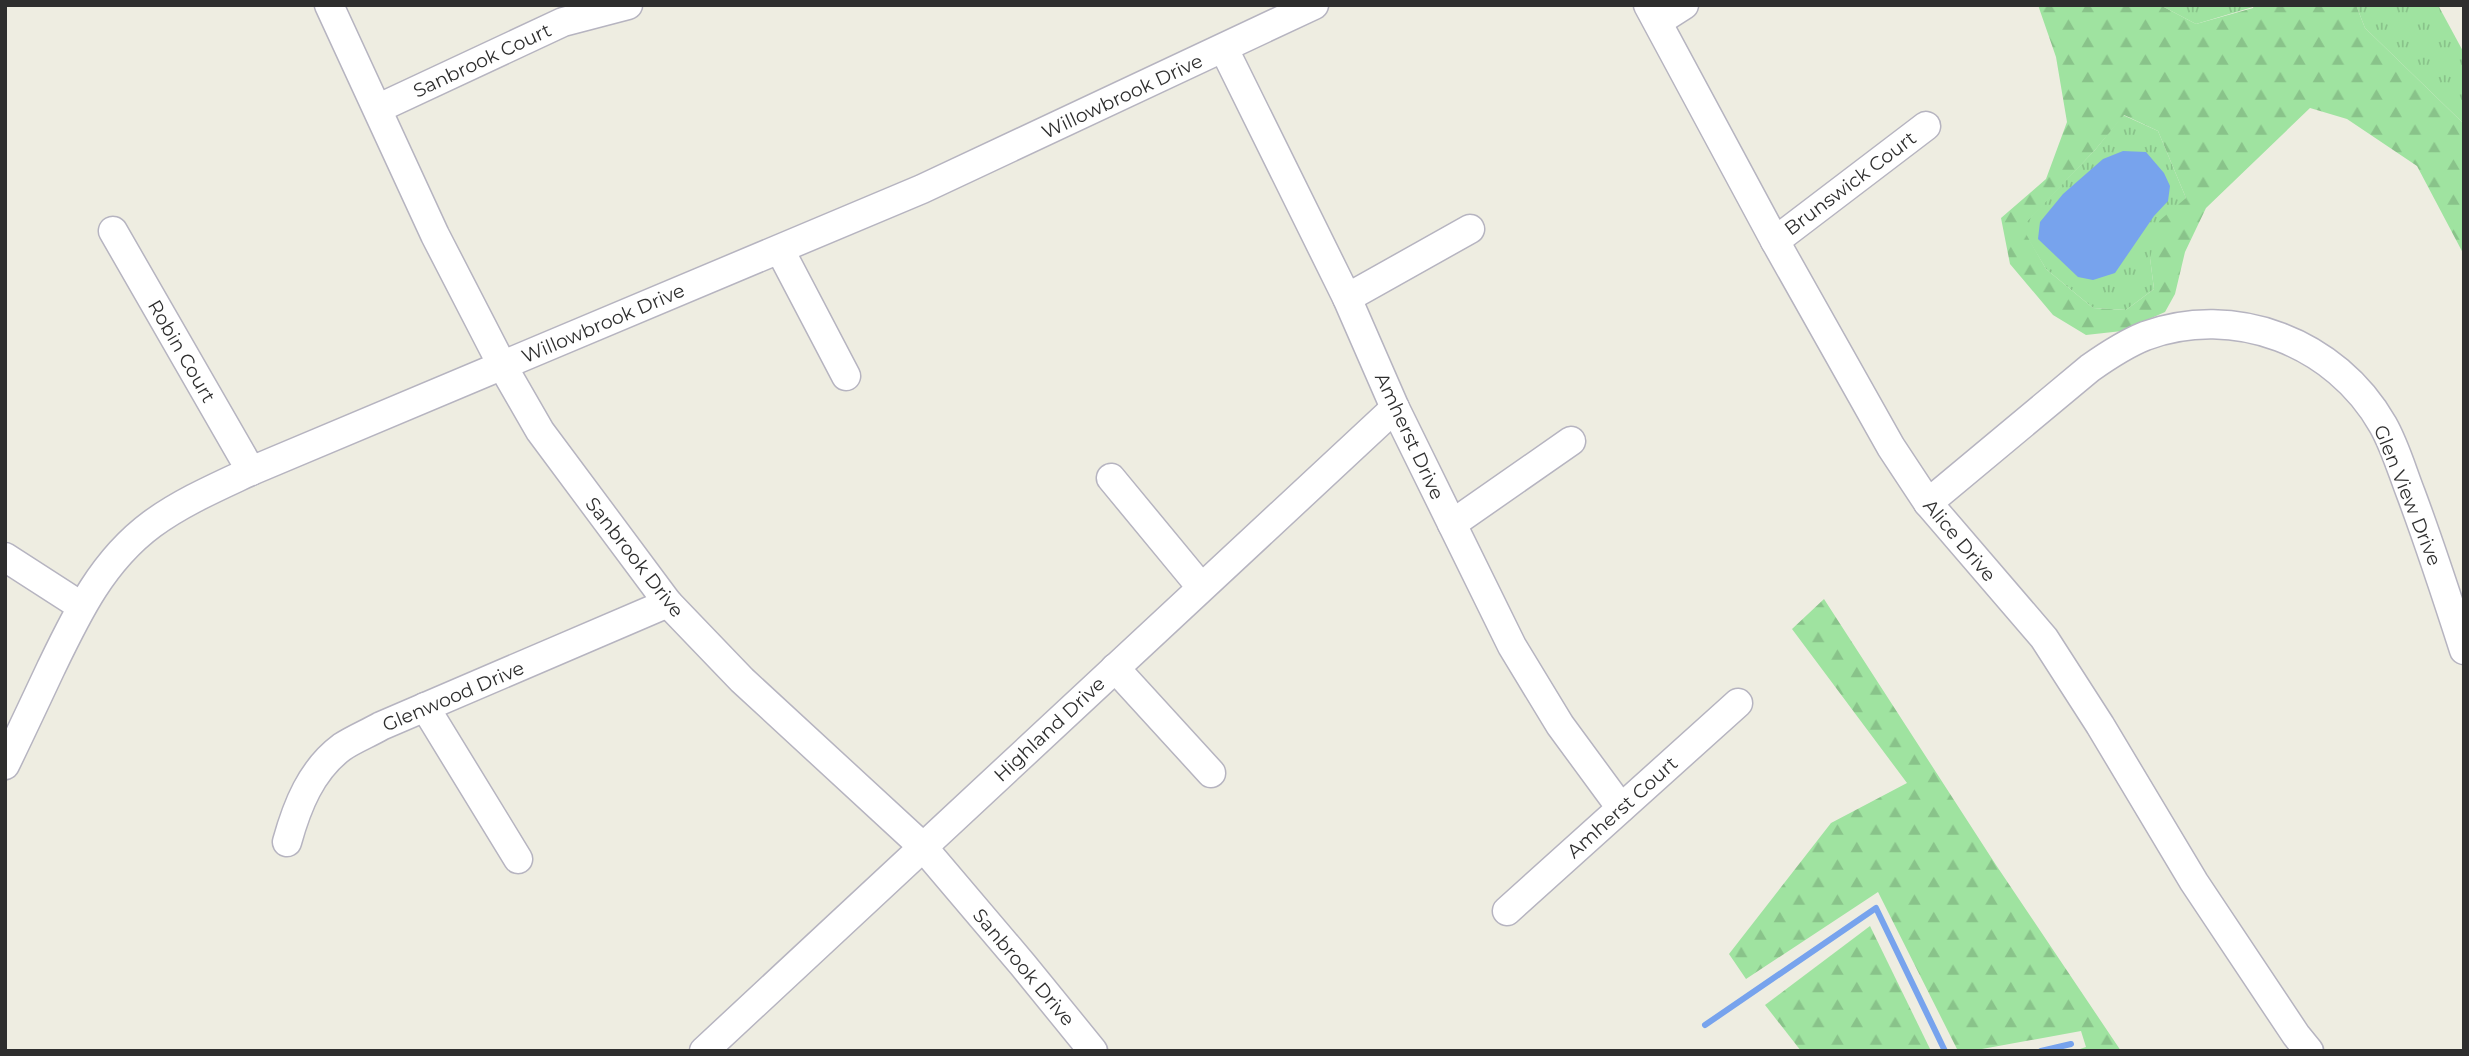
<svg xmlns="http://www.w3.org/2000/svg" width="2469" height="1056" viewBox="0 0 2469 1056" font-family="Montserrat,sans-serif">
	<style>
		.grass { fill: url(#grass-tufts) }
		.forest { fill: url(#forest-firs); fill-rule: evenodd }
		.water { fill: #77a3ed }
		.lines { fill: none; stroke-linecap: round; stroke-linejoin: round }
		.stream { stroke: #77a3ed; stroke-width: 6 }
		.minor-casing { stroke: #b6b4c0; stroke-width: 31 }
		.minor { stroke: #fff; stroke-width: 28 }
		.labels { text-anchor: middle; stroke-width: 5; stroke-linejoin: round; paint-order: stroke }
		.street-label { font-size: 19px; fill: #2e2e2e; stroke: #fff }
	</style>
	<defs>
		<pattern id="grass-tufts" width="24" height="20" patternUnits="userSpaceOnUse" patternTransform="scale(1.75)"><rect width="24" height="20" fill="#9fe3a0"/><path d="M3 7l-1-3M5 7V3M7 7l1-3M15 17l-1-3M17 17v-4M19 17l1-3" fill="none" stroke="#89c38a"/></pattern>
		<pattern id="forest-firs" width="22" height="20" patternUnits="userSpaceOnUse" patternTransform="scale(1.75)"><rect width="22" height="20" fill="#9fe3a0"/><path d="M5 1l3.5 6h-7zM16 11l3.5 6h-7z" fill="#89c38a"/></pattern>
	</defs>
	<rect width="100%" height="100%" fill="#eeede1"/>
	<g class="grass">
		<polygon points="2160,5 2254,5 2253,7 2196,24"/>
		<polygon points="2356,5 2438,5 2464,53 2464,124 2365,28"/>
		<polygon points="2123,115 2158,131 2186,198 2150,258 2154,289 2126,310 2093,308 2046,269 2021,227 2095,150"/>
	</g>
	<g class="forest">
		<path d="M 2038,5 L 2160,5 L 2196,24 L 2253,8 L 2254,5 L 2356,5 L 2365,28 L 2464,124 L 2464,255 L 2417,166 L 2347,119 L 2310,108 L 2206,208 L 2185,252 L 2175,294 L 2165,312 L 2122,331 L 2086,335 L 2053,315 L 2010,264 L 2001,218 L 2046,179 L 2067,122 L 2056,57 ZM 2124,115 L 2158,131 L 2186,198 L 2159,221 L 2150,258 L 2154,289 L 2126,310 L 2093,308 L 2046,269 L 2022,227 L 2095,150 Z"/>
		<polygon points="1824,599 1996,865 2121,1051 2074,1051 2086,1047 2081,1031 1971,1051 1958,1051 1878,892 1746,979 1729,954 1831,823 1907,783 1792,629"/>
		<polygon points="1870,926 1931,1051 1801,1051 1765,1005"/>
	</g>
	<polygon class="water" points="2123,151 2146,152 2164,173 2170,186 2168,201 2154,216 2115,273 2093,280 2078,277 2038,239 2040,222 2063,194 2103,159"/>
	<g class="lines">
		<g class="stream">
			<polyline points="1705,1025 1876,908 1945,1051"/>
			<polyline points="2041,1051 2071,1044"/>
		</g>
		<defs>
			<g id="minor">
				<polyline points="329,5 435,235 502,365 540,431 668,603 742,680 922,846 1023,965 1093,1051"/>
				<polyline points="1648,5 1775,241 1891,447 1928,503 2044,638 2100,725 2194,882 2296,1035 2309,1051"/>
				<polyline points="1659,21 1684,5"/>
				<polyline points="1224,49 1347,298 1395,408 1512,646 1560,725 1621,808"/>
				<polyline points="379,108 563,22 628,5"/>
				<polyline points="113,231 251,471"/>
				<polyline points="1775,241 1926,126"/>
				<polyline points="780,250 846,376"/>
				<polyline points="1347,298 1470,229"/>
				<polyline points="1111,478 1201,587"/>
				<path d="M 1928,503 L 2090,368 C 2107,356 2125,344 2145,336 C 2234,303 2336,342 2383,425 C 2395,446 2402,471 2411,494 C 2430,545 2447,597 2464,650"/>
				<polyline points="1452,524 1571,441"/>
				<polyline points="5,557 81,606"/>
				<polyline points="1115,668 1211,773"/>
				<polyline points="425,707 518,859"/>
				<path d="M 5,765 C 21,732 36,700 51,668 C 77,614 102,561 152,524 C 182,502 217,487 251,471 L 922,189 L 1314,5"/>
				<path d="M 287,842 C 297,806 311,770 342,747 C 354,739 369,733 381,726 L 668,603"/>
				<polyline points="1507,911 1738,703"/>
				<polyline points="704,1051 1395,408"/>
			</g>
		</defs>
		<use href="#minor" class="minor-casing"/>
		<use href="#minor" class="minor"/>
	</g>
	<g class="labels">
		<g class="street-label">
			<text transform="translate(482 60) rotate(-25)" y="7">Sanbrook Court</text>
			<text transform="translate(1122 96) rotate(-25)" y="7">Willowbrook Drive</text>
			<text transform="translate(1850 183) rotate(-37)" y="7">Brunswick Court</text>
			<text transform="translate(603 323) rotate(-23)" y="7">Willowbrook Drive</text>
			<text transform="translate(182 351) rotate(60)" y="7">Robin Court</text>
			<text transform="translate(1410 436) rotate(65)" y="7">Amherst Drive</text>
			<text transform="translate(2408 495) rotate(68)" y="7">Glen View Drive</text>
			<text transform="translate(1960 540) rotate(50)" y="7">Alice Drive</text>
			<text transform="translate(635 557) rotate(52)" y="7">Sanbrook Drive</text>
			<text transform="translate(453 696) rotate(-23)" y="7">Glenwood Drive</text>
			<text transform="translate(1049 729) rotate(-43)" y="7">Highland Drive</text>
			<text transform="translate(1622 807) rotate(-42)" y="7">Amherst Court</text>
			<text transform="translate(1024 967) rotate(50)" y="7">Sanbrook Drive</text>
		</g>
	</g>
	<rect width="2469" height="1056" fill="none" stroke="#2e2e2e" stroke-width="14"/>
</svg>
